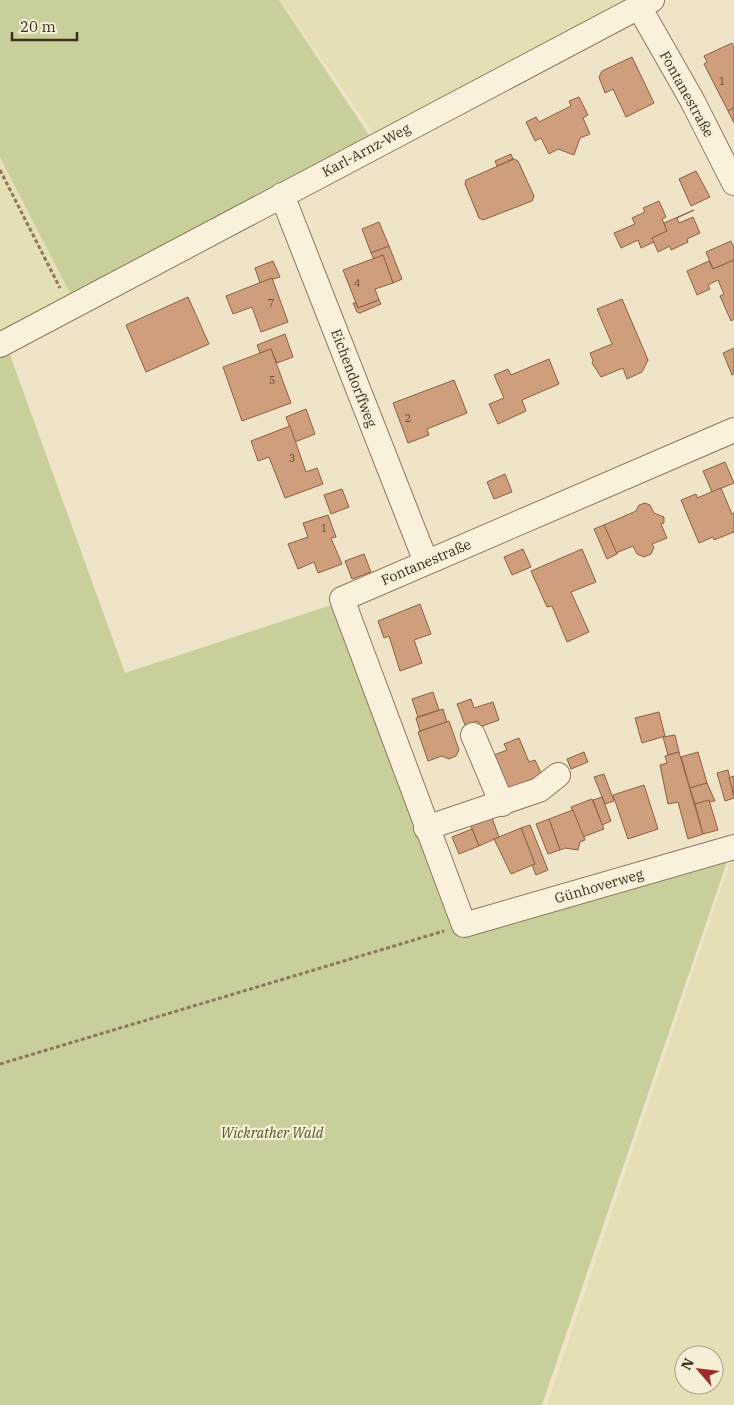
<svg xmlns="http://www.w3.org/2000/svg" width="734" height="1405" viewBox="0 0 734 1405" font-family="'IBM Plex Serif',serif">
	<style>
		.farmland { fill: #e6deb5; fill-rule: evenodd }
		.green { fill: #c9cf9b }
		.building { fill: #cf9f7d; stroke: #8d5f41 }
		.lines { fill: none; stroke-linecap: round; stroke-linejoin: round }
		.minor-casing { stroke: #8d765c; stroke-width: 26 }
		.path { stroke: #8d765c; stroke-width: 3; stroke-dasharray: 4 2.5; stroke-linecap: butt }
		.minor { stroke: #faf1dc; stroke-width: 24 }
		.labels { text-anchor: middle; stroke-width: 4.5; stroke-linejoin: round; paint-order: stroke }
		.number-label { font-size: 11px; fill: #624a37 }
		.street-label { font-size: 14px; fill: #3d2e20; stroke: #f7eed8 }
		.park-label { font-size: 14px; font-style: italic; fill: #4d5a26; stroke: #f7eed8 }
	</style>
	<rect width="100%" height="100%" fill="#f0e4c8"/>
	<g class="farmland">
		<polygon points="280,0 631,0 377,138"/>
		<polygon points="0,157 75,303 0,343"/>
		<path d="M 734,855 L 734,1405 L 547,1405 L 732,856 ZM 684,1355 L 714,1355 L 714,1385 L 684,1385 Z"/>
	</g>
	<g class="green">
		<polygon points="0,0 279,0 373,141 75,303 0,157"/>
		<polygon points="5,341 125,673 331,605 458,936 729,856 542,1405 0,1405 0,343"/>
	</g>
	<g class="building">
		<polygon points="732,43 734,47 734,108 728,111 704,64 707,62 704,56"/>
		<polygon points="632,57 654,103 626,117 613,89 605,93 599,77 602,71"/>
		<polygon points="579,97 588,115 583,118 590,134 580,138 574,155 558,149 549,154 541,138 535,141 526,122 536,117 539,122 571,106 569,101"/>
		<polygon points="734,108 734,123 728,111"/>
		<polygon points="511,154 513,159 497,166 495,161"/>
		<polygon points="514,159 518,161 534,196 532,201 483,220 479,218 465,184 466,180"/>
		<polygon points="696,171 710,197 691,206 679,179"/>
		<polygon points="659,201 666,217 662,219 667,231 652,238 654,242 641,248 638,240 621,248 614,233 635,224 632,218 645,212 643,208"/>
		<polygon points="694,210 677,218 679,223 693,217 700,233 687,239 688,242 671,250 670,246 658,252 652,238 667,231 664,223"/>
		<polygon points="379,222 389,246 371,253 362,229"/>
		<polygon points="731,241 734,248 734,260 713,269 706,252"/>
		<polygon points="389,246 402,279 393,283 383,255 374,259 371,253"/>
		<polygon points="383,255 393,283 375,289 379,300 358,308 343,270"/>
		<polygon points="734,260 734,319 731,321 720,296 724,294 718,280 708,285 710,289 697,295 687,271 709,261 713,269"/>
		<polygon points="273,261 280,277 260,283 255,268"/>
		<polygon points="272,278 288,322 261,332 252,307 233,314 226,296"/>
		<polygon points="188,297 209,344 146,372 126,325"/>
		<polygon points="622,299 648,360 642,372 627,379 623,368 601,377 592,363 593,361 590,353 612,344 597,309"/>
		<polygon points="379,300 381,304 360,313 357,312 353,303 356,303 358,308"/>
		<polygon points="285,334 293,357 277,363 271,349 260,353 257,345"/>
		<polygon points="734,348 734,374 732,375 723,353"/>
		<polygon points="271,349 291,403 242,421 223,367"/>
		<polygon points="549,359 559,384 522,400 526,411 498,424 489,404 504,398 494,375 508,369 511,375"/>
		<polygon points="454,380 467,413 427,429 429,435 408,443 393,403"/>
		<polygon points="306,409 315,434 295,442 286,417"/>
		<polygon points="290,426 306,472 317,468 323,484 285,498 269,457 258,461 251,441"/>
		<polygon points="725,462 734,483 712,492 703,471"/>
		<polygon points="505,474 512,492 494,499 487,482"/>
		<polygon points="721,488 732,514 734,513 734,532 714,540 713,537 699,543 681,500 696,494 697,498"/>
		<polygon points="342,489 349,507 331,514 324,495"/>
		<polygon points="645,503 650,505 654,513 664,517 664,523 661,524 667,538 652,544 654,547 651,554 644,557 637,554 633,546 616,553 604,525 636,511 639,505"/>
		<polygon points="328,515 336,537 331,538 342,564 318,573 314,562 298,569 288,544 308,537 303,523"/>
		<polygon points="604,525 617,554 607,559 594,529"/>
		<polygon points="523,549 531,567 512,575 504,557"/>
		<polygon points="582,549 596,582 571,592 589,632 567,642 552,606 547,607 531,571"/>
		<polygon points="364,554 371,572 352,579 345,561"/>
		<polygon points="420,604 431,634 414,640 422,663 400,671 389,636 384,638 378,621"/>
		<polygon points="433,692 439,710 418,717 412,699"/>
		<polygon points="471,699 474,708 493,702 499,720 480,727 478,721 465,725 457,704"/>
		<polygon points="443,709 447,722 420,731 416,718"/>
		<polygon points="659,712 665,736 642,743 635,718"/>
		<polygon points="449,721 459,750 456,756 449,759 442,756 428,761 418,732"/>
		<polygon points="675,735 679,752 668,755 663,737"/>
		<polygon points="519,738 529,762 535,760 542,775 507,790 489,757 507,750 504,744"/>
		<polygon points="584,752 588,762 571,769 567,759"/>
		<polygon points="679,752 703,834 688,839 678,802 668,804 660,765 667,763 665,756"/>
		<polygon points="698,752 707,783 690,788 681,757"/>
		<polygon points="728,770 734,798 725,801 717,773"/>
		<polygon points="604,774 614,801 605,804 594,777"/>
		<polygon points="734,776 734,795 729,778"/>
		<polygon points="707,783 715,801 695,804 690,788"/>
		<polygon points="644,785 658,829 628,839 613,795"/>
		<polygon points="602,797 611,821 602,825 593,800"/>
		<polygon points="592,799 604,829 583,837 571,807"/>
		<polygon points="709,800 718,830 703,834 695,804"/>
		<polygon points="573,810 585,840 580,842 578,850 565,848 560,850 549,819"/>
		<polygon points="492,818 499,837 479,846 471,826"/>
		<polygon points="549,819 560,850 548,854 536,824"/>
		<polygon points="530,825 548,870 536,875 532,865 535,864 521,828"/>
		<polygon points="521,828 535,864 511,874 494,839"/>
		<polygon points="472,829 479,846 459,854 452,837"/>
	</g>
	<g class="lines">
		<defs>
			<g id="minor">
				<polyline points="639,7 692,100 734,183"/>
				<polyline points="282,195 426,562"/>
				<polyline points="0,345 652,0"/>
				<polyline points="734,430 342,599 464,925 734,847"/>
				<polyline points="473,735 502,804"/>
				<polyline points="426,828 539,790 558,775"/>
			</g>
		</defs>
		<use href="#minor" class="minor-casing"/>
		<g class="path">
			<polyline points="0,170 60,288"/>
			<polyline points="0,1064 444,931"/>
		</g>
		<use href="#minor" class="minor"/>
	</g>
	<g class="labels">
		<g class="number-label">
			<text x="722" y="85">1</text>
			<text x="357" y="287">4</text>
			<text x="271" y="307">7</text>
			<text x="272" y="384">5</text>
			<text x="408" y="422">2</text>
			<text x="292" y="462">3</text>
			<text x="324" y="532">1</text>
		</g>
		<g class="street-label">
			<text transform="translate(687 94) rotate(61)" y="5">Fontanestraße</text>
			<text transform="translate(366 150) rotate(-28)" y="5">Karl-Arnz-Weg</text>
			<text transform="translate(354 378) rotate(69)" y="5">Eichendorffweg</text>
			<text transform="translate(426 562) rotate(-23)" y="5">Fontanestraße</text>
			<text transform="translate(599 886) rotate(-16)" y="5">Günhoverweg</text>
		</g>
		<g class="park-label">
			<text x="272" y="1138">Wickrather Wald</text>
		</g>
	</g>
	<g transform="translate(699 1370) rotate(298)"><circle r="24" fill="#f7eed8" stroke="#ada18e"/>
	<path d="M0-4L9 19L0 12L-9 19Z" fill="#9e2a2b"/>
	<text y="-8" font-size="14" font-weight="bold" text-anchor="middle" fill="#3d2e20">N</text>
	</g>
	<path d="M12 32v8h65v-8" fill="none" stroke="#3d2e20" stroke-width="2.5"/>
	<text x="20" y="32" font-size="15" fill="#3d2e20" stroke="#f7eed8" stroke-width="4" paint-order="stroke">20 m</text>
</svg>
